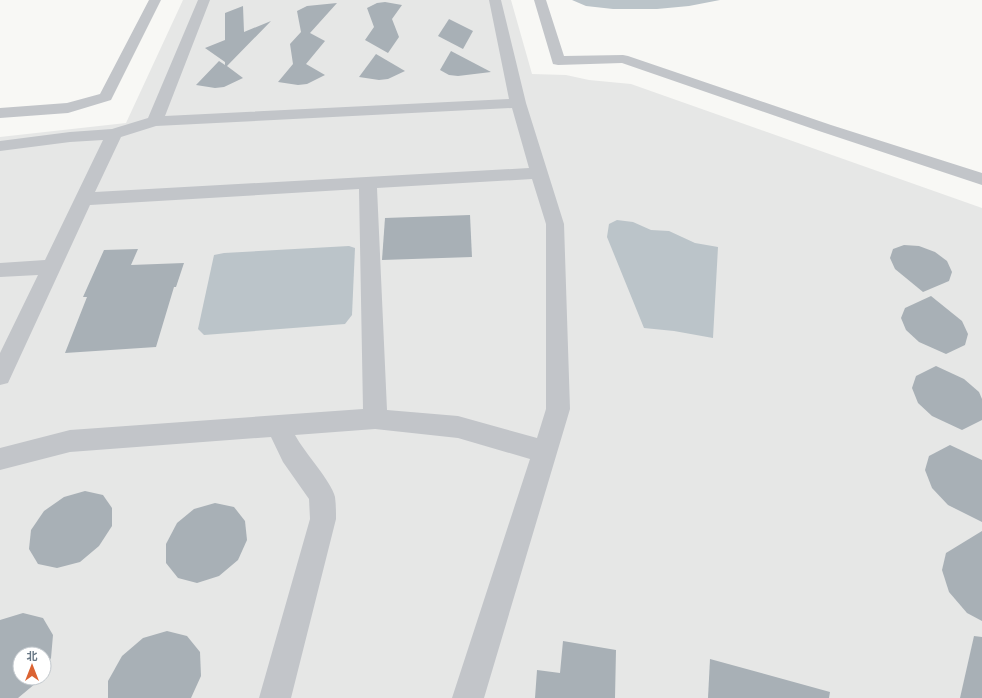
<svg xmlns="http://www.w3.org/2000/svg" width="982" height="698" viewBox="0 0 982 698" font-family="'Titillium Web','Noto Sans SC',sans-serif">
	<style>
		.built { fill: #e6e7e6; fill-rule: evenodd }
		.water { fill: #bbc4c9 }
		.building { fill: #a8b0b6 }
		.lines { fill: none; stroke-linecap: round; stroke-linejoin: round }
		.minor { fill: #c2c5c9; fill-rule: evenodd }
	</style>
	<rect width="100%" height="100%" fill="#f8f8f5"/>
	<path class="built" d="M 183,0 L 511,0 L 532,74 L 566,75 L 589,80 L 631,84 L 982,208 L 982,698 L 0,698 L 0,137 L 126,123 ZM 20,654 L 44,654 L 44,678 L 20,678 Z"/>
	<g class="water">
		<polygon points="572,0 720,0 689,6 657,9 613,9 586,6"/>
		<polygon points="617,220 633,222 651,230 669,231 695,243 718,247 713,338 674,331 644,328 607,237 609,224"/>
		<polygon points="349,246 355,248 352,315 345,324 204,335 198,329 214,255 224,253"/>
	</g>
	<g class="building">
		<polygon points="385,2 402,5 392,19 399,37 388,53 365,40 374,27 367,8 377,3"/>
		<polygon points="337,3 310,33 325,41 306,64 325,75 307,84 298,85 278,82 293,64 290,44 301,32 297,11 307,6"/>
		<polygon points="243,6 244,32 271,21 227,66 243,78 224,87 215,88 196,85 219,61 225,65 225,62 205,48 225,40 225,13"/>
		<polygon points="449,19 473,31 463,49 438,36"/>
		<polygon points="451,51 491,72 458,76 449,75 440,70"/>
		<polygon points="376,54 405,71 388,79 379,80 359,77"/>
		<polygon points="470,215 472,257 382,260 385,218"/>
		<polygon points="904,245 919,246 935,252 947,261 952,272 949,281 923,292 895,269 890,258 893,249"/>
		<polygon points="138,249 131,265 184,263 176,287 174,287 156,347 65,353 87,297 83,297 104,250"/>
		<polygon points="931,296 962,321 968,334 965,345 946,354 919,342 906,330 901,318 905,308"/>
		<polygon points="936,366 964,379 979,392 982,399 982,420 962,430 932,416 918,403 912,388 916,376"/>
		<polygon points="950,445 982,460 982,522 948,505 932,488 925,470 929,456"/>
		<polygon points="85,491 103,495 112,508 112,526 99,546 80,562 57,568 38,564 29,549 31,530 44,511 64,497"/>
		<polygon points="215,503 234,507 245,521 247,540 238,560 219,576 197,583 178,578 166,563 166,544 177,523 194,509"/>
		<polygon points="982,531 982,621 967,613 949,592 942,570 946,553"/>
		<polygon points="23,613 43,618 53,635 51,658 44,670 44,654 20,654 20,678 39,678 36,683 18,698 0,698 0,620"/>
		<polygon points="167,631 187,636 200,652 201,676 191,698 108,698 108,681 122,656 143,638"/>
		<polygon points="974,636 982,637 982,698 960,698"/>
		<polygon points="563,641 616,650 615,698 535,698 537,670 560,673"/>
		<polygon points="710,659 830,692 829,698 708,698"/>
	</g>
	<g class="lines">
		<g class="minor">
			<polygon points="149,0 161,0 111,100 68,113 0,118 0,108 67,103 100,94"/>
			<path d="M 198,0 L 210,0 L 165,116 L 509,99 L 489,0 L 501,0 L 526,103 L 564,224 L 570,409 L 484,698 L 452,698 L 530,459 L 458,438 L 375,429 L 295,435 C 304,452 332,482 335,497 C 336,504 336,512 336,519 L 291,698 L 259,698 L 310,519 L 309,499 L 283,462 L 271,437 L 70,452 L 0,470 L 0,448 L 70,430 L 363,409 L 359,189 L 90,205 L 8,383 L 0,385 L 0,353 L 38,275 L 0,277 L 0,263 L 45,260 L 103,140 L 70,142 L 0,151 L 0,141 L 70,132 L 112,129 L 148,118 ZM 512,108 L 529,168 L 95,192 L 121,137 L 156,126 ZM 532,179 L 546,224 L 546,409 L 537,438 L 458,416 L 387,410 L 377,188 Z"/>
			<polygon points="534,0 546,0 564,56 623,55 628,56 831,125 982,173 982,185 819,131 622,63 558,65 553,64"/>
		</g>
	</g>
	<g transform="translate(32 666)"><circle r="19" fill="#ffffff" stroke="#c3c9ce"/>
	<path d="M0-3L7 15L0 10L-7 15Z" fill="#db6332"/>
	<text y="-6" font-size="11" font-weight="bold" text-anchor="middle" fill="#687785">北</text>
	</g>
</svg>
